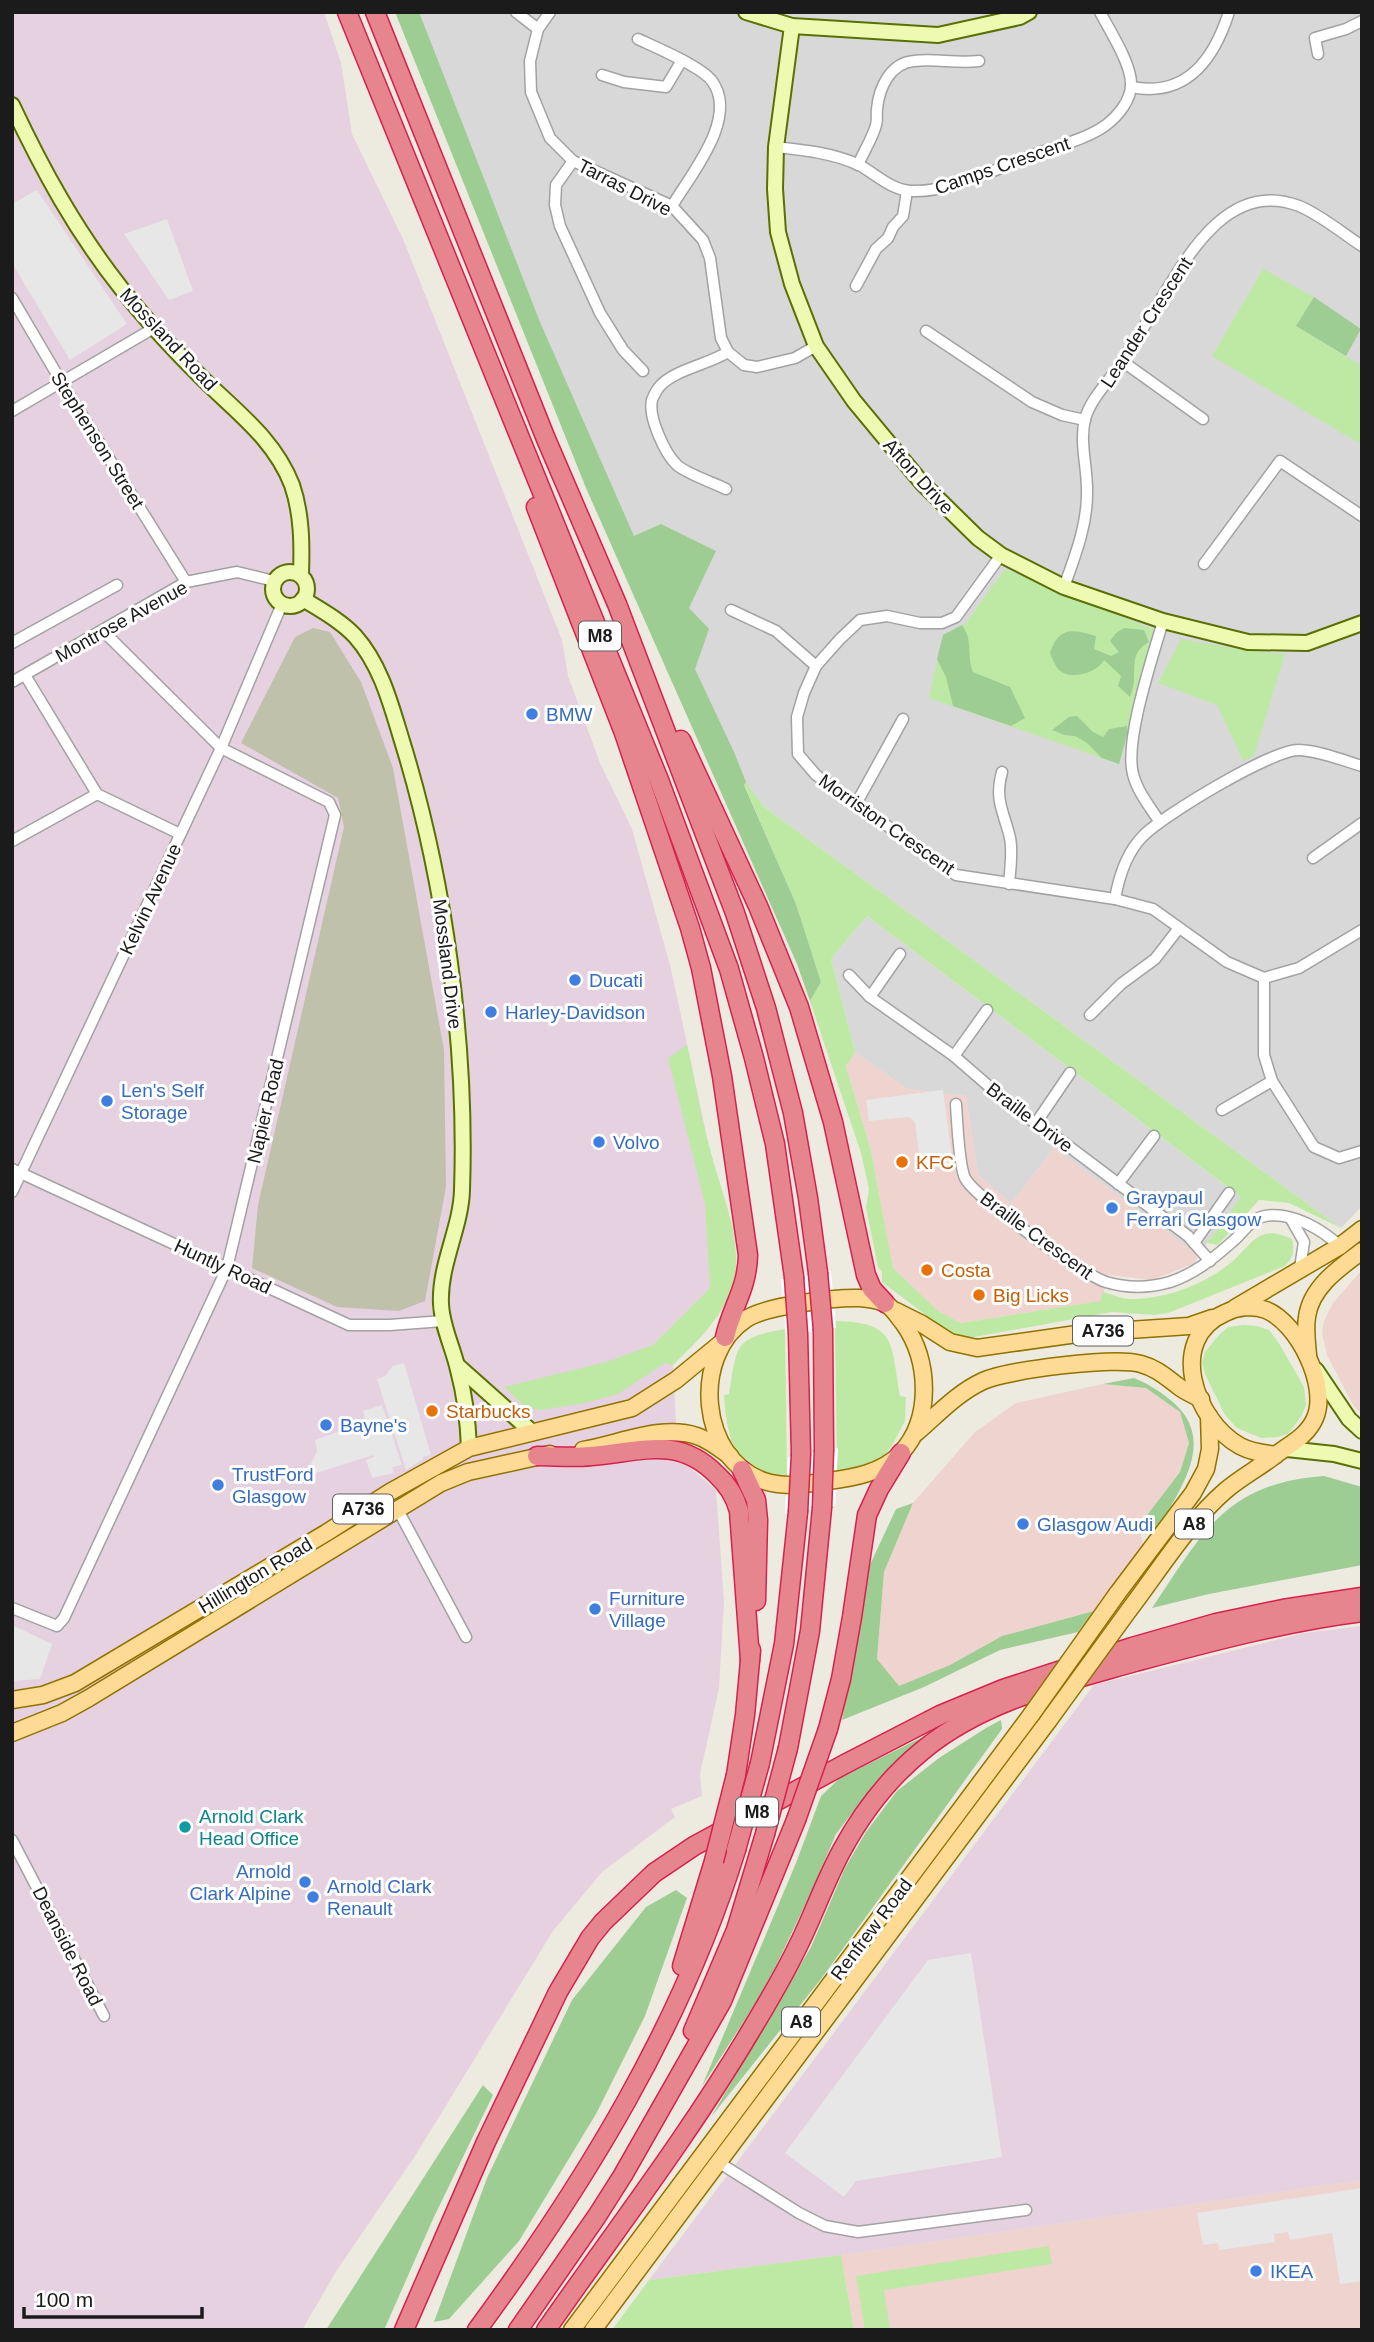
<svg xmlns="http://www.w3.org/2000/svg" width="1374" height="2342" viewBox="0 0 1374 2342" font-family="Arial,sans-serif">
	<style>
		.residential { fill: #d9d8d8 }
		.commercial { fill: #efd3ce }
		.industrial { fill: #e6d1e0 }
		.construction { fill: #bfc1ab }
		.grass { fill: #bee9a4 }
		.forest { fill: #9ecd94 }
		.parking { fill: #e7e7e7 }
		.pier { fill: #fff }
		.lines { fill: none; stroke-linecap: round; stroke-linejoin: round }
		.street-casing { stroke: #a2a2a2; stroke-width: 13 }
		.secondary-casing { stroke: #597003; stroke-width: 18 }
		.primary-casing { stroke: #917100; stroke-width: 19 }
		.highway-casing { stroke: #d6214c; stroke-width: 21 }
		.street { stroke: #fff; stroke-width: 10 }
		.secondary { stroke: #eefab1; stroke-width: 14 }
		.primary { stroke: #fddb95; stroke-width: 16 }
		.highway { stroke: #e6858d; stroke-width: 18 }
		.primary-bridge-casing { stroke: #917100; stroke-width: 19; stroke-linecap: butt }
		.highway-bridge-casing { stroke: #d6214c; stroke-width: 21; stroke-linecap: butt }
		.primary-bridge { stroke: #fddb95; stroke-width: 16 }
		.highway-bridge { stroke: #e6858d; stroke-width: 18 }
		.shop-dot { fill: #3f7fe0; stroke: #fff; stroke-width: 2.5 }
		.food-dot { fill: #e8710a; stroke: #fff; stroke-width: 2.5 }
		.culture-dot { fill: #0f9aa8; stroke: #fff; stroke-width: 2.5 }
		.labels { text-anchor: middle; stroke-width: 6; stroke-linejoin: round; paint-order: stroke }
		.shield { fill: #fff; stroke: #5f5f5f; stroke-width: 2 }
		.shield-label { font-size: 18px; font-weight: bold; fill: #1b1b1b }
		.street-label { font-size: 19px; fill: #1b1b1b; stroke: #fff }
		.shop-label { font-size: 19px; fill: #366cbe; stroke: #fff; text-anchor: start }
		.food-label { font-size: 19px; fill: #c56008; stroke: #fff; text-anchor: start }
		.culture-label { font-size: 19px; fill: #0d838f; stroke: #fff; text-anchor: start }
	</style>
	<rect width="100%" height="100%" fill="#edeae0"/>
	<g class="residential">
		<polygon points="404,12 1362,12 1362,1206 1341,1228 764,807 703,724"/>
		<polygon points="867,916 1242,1198 1198,1255 1054,1148 1011,1204 978,1174 966,1096 907,1089 855,1052 831,959"/>
	</g>
	<g class="commercial">
		<polygon points="855,1052 907,1089 966,1096 978,1174 1011,1204 1054,1148 1198,1255 1195,1263 1152,1280 1109,1275 1101,1301 961,1323 938,1312 893,1268 871,1151 846,1066"/>
		<polygon points="1362,1270 1362,1414 1353,1405 1327,1355 1322,1333 1324,1321 1333,1303"/>
		<polygon points="1103,1384 1146,1388 1180,1412 1189,1443 1180,1472 1138,1527 1144,1545 1094,1611 1002,1636 950,1665 899,1687 877,1659 884,1572 913,1503 975,1432 1016,1403"/>
		<polygon points="1362,2180 1362,2330 854,2330 841,2255"/>
	</g>
	<g class="industrial">
		<polygon points="12,12 324,12 341,63 352,134 403,239 562,640 568,676 600,763 632,829 671,969 709,1147 734,1234 736,1264 733,1285 724,1303 704,1334 673,1365 678,1462 688,1466 716,1490 724,1601 719,1688 700,1774 702,1796 671,1809 675,1817 602,1872 553,1931 415,2156 337,2270 302,2330 12,2330"/>
		<polygon points="1362,1626 1362,2180 841,2255 649,2280 1094,1685 1304,1633"/>
	</g>
	<polygon class="construction" points="313,628 330,632 361,682 393,768 444,1050 446,1187 425,1301 399,1311 337,1307 252,1268 258,1205 344,827 338,798 241,743 295,637"/>
	<g class="grass">
		<polygon points="1263,269 1314,297 1296,326 1362,366 1362,445 1212,356"/>
		<polygon points="1005,569 1157,631 1119,764 929,698 943,635 965,624"/>
		<polygon points="1181,639 1243,650 1285,654 1254,756 1243,761 1217,705 1158,683"/>
		<path d="M 746,782 L 764,807 L 1341,1228 L 1289,1203 L 1259,1200 L 1218,1245 L 1207,1243 L 1241,1197 L 867,916 L 831,959 L 855,1052 L 846,1066 L 871,1151 L 893,1268 L 938,1311 L 961,1323 L 1100,1301 L 1103,1292 C 1112,1294 1121,1299 1130,1299 C 1167,1299 1208,1284 1236,1258 C 1245,1250 1253,1237 1265,1234 C 1275,1232 1283,1235 1292,1239 C 1295,1251 1293,1258 1285,1266 L 1168,1313 L 1154,1315 L 1112,1312 L 969,1338 L 951,1334 L 882,1282 L 882,1272 L 878,1267 L 866,1208 L 869,1189 L 861,1153 L 810,1001 L 821,982 L 796,904 L 744,784 Z"/>
		<path d="M 687,1045 C 695,1079 700,1115 710,1149 C 720,1191 745,1241 733,1285 C 725,1315 694,1344 673,1365 L 665,1363 L 618,1394 L 585,1403 L 541,1410 L 526,1408 L 504,1387 L 606,1362 L 653,1345 L 710,1288 L 705,1204 L 668,1058 Z"/>
		<path d="M 835,1321 C 897,1322 891,1343 900,1396 L 906,1397 L 905,1421 L 891,1447 L 881,1458 L 865,1464 L 837,1472 Z"/>
		<polygon points="1243,1325 1257,1326 1269,1330 1280,1345 1304,1387 1306,1405 1301,1417 1288,1434 1278,1437 1261,1438 1237,1428 1225,1415 1205,1374 1202,1363 1205,1352 1218,1336 1228,1327"/>
		<path d="M 785,1329 L 787,1478 C 735,1474 727,1440 724,1395 L 729,1394 C 737,1344 734,1338 785,1329 Z"/>
		<polygon points="1049,2246 1052,2264 884,2290 890,2330 865,2330 856,2276"/>
		<polygon points="841,2255 854,2330 612,2330 649,2280"/>
	</g>
	<g class="forest">
		<polygon points="395,12 419,12 540,322 634,536 661,524 716,551 689,608 709,629 695,669 734,752 746,782 744,785 796,904 821,982 810,1001 797,964 586,488"/>
		<polygon points="1314,297 1361,329 1346,356 1296,326"/>
		<path d="M 962,625 C 974,642 966,654 973,672 L 1010,687 L 1025,718 L 1011,726 L 953,706 L 946,677 L 937,659 L 943,635 Z"/>
		<path d="M 1124,628 L 1144,630 L 1149,642 C 1132,652 1135,661 1134,679 C 1134,685 1132,691 1130,697 L 1118,686 L 1121,676 L 1104,660 C 1098,672 1070,682 1058,669 C 1055,665 1052,658 1050,653 C 1059,626 1073,629 1096,636 L 1094,649 L 1111,656 L 1119,652 L 1110,641 L 1116,633 Z"/>
		<polygon points="1077,716 1093,732 1103,737 1109,729 1127,726 1128,731 1119,764 1102,758 1087,743 1075,736 1064,735 1052,730 1069,717"/>
		<path d="M 1134,1378 C 1149,1384 1163,1393 1175,1404 C 1217,1443 1178,1491 1157,1531 L 1146,1527 L 1139,1530 L 1138,1527 L 1180,1472 L 1189,1443 L 1180,1412 L 1146,1388 L 1103,1384 Z"/>
		<path d="M 1324,1476 L 1362,1487 L 1362,1565 L 1209,1594 L 1152,1608 C 1202,1534 1225,1483 1324,1476 Z"/>
		<polygon points="913,1503 884,1572 877,1659 899,1686 950,1665 1002,1636 1094,1611 1078,1632 1000,1650 924,1687 842,1720 867,1571 896,1509"/>
		<polygon points="1001,1720 1002,1729 821,1979 711,2117 811,1947 845,1868 866,1832 897,1791 939,1758 986,1728"/>
		<polygon points="949,1724 902,1760 863,1799 836,1834 808,1899 774,1970 757,2001 702,2086 796,1863 821,1796 840,1778"/>
		<polygon points="676,1890 687,1898 645,2016 596,2114 519,2241 449,2319 434,2322 487,2178 572,2000 646,1907"/>
		<polygon points="483,2085 493,2095 433,2219 384,2330 326,2330"/>
	</g>
	<g class="parking">
		<polygon points="37,190 127,324 70,360 12,263 12,204"/>
		<polygon points="167,219 193,291 169,300 124,234"/>
		<polygon points="943,1090 953,1165 921,1169 915,1122 909,1117 869,1121 866,1100"/>
		<polygon points="404,1363 431,1455 423,1457 423,1459 406,1470 377,1379 385,1376 393,1366"/>
		<polygon points="382,1405 402,1465 392,1467 394,1473 372,1478 366,1460 374,1457 373,1455 313,1474 310,1466 317,1451 315,1440 343,1430 362,1436 369,1434 363,1411"/>
		<polygon points="12,1625 52,1644 40,1679 12,1681"/>
		<polygon points="971,1953 1002,2157 856,2181 844,2197 785,2153 928,1960"/>
		<polygon points="1362,2188 1362,2281 1340,2284 1332,2233 1290,2240 1288,2232 1274,2234 1275,2242 1219,2250 1218,2243 1203,2245 1197,2213"/>
	</g>
	<g class="pier">
		<polygon points="831,1271 836,1328 786,1336 781,1279"/>
		<polygon points="838,1448 835,1506 785,1514 788,1457"/>
	</g>
	<g class="lines">
		<defs>
			<g id="street">
				<polyline points="516,12 538,29"/>
				<polyline points="550,12 538,29 530,61 531,92 550,138 573,161 672,206 703,240 710,258 721,338 728,352 744,365 757,367 795,358 816,346"/>
				<path d="M 638,39 C 655,47 701,66 712,81 C 739,118 691,174 672,206"/>
				<polyline points="1318,54 1315,38 1346,29 1362,21"/>
				<polyline points="602,75 624,82 666,87 682,60"/>
				<path d="M 1131,87 C 1187,98 1214,59 1229,12"/>
				<path d="M 776,147 C 804,150 833,153 859,165 C 876,174 891,190 911,191 C 949,193 1001,167 1038,153 C 1060,145 1087,139 1106,125 C 1118,116 1131,100 1131,85 C 1132,65 1110,31 1100,12"/>
				<polyline points="573,161 556,185 555,205 560,226 600,313 623,350 643,371"/>
				<path d="M 858,165 C 863,153 873,137 876,125 C 878,119 876,115 877,109 C 879,88 890,63 914,61 C 935,58 956,64 979,61"/>
				<polyline points="856,286 876,249 888,238 893,227 903,216 907,191"/>
				<polyline points="12,298 62,383 186,582"/>
				<polyline points="926,331 1032,402 1062,415 1085,420"/>
				<polyline points="1122,361 1203,419"/>
				<polyline points="12,411 154,328"/>
				<path d="M 726,489 C 714,483 685,473 677,465 C 665,454 648,417 652,400 C 653,397 657,389 660,386 C 674,370 709,364 728,352"/>
				<polyline points="1001,555 956,617 942,623 920,623 887,616 860,620 840,639 816,666 804,693 797,717 798,754 816,775 956,875 1115,899 1153,909 1227,962 1264,978 1299,968 1362,930"/>
				<polyline points="1204,564 1280,461 1362,516"/>
				<path d="M 1064,587 C 1075,556 1087,526 1087,494 C 1088,469 1079,443 1085,419 C 1090,401 1105,385 1116,370 C 1126,355 1136,340 1145,325 C 1179,273 1221,176 1299,206 C 1321,215 1342,233 1362,246"/>
				<polyline points="731,610 776,631 816,666"/>
				<polyline points="12,643 117,585"/>
				<polyline points="25,675 97,794 180,834"/>
				<polyline points="12,682 186,582 237,572 274,581"/>
				<path d="M 1002,772 C 994,800 1004,812 1010,838 C 1013,852 1010,870 1009,884"/>
				<polyline points="856,804 903,719"/>
				<path d="M 1159,821 C 1150,807 1137,791 1133,774 C 1124,741 1153,656 1163,621"/>
				<polyline points="12,841 97,794"/>
				<polyline points="1313,858 1362,823"/>
				<path d="M 1115,899 C 1119,876 1127,852 1143,836 C 1162,816 1273,749 1299,750 C 1320,751 1342,760 1362,766"/>
				<polyline points="849,975 870,997 954,1056 1015,1109 1063,1142 1188,1236 1210,1261"/>
				<polyline points="1264,978 1264,1055 1272,1081 1314,1147 1339,1158 1362,1151"/>
				<polyline points="870,997 900,954"/>
				<polyline points="1090,1015 1121,984 1155,959 1179,928"/>
				<polyline points="954,1056 987,1010"/>
				<path d="M 956,1104 C 957,1120 959,1166 965,1178 C 974,1197 1085,1276 1106,1282 C 1126,1288 1149,1288 1170,1282 C 1194,1274 1213,1259 1232,1242 C 1243,1233 1250,1219 1265,1216 C 1292,1211 1323,1230 1342,1248"/>
				<polyline points="1222,1110 1272,1081"/>
				<polyline points="1036,1123 1070,1073"/>
				<polyline points="12,1169 349,1325 390,1325 443,1321"/>
				<polyline points="1118,1184 1154,1136"/>
				<polyline points="12,1192 221,748 282,604"/>
				<polyline points="1291,1219 1304,1242 1300,1268"/>
				<polyline points="1194,1243 1229,1193"/>
				<polyline points="398,1510 466,1637"/>
				<polyline points="12,1608 57,1626 64,1618 227,1268 335,815 329,802 221,748 103,631"/>
				<polyline points="12,1840 104,2016"/>
				<polyline points="718,2162 799,2213 825,2226 858,2232 1026,2210"/>
			</g>
			<g id="secondary">
				<polyline points="746,12 792,26 938,35 1020,17 1029,12"/>
				<polyline points="792,26 776,147 775,189 778,232 792,284 816,346 854,401 922,483 978,538 1001,555 1064,587 1163,621 1248,642 1307,643 1362,623"/>
				<path d="M 12,105 C 43,171 76,231 121,288 C 145,319 172,348 200,376 C 234,410 274,438 292,485 C 302,514 302,545 301,575"/>
				<circle cx="290" cy="589" r="17"/>
				<path d="M 303,599 C 321,610 341,621 355,636 C 381,665 391,705 402,741 C 445,880 467,1044 462,1190 C 461,1228 439,1265 441,1304 C 442,1327 453,1347 458,1370 C 465,1396 468,1421 469,1448"/>
				<polyline points="458,1366 532,1432"/>
				<polyline points="1316,1370 1349,1419 1362,1431"/>
				<polyline points="1287,1449 1334,1454 1362,1461"/>
			</g>
			<g id="primary">
				<path d="M 860,1298 C 869,1299 878,1299 886,1304 C 894,1309 898,1317 904,1324 C 929,1360 933,1418 901,1453 C 883,1473 852,1478 828,1481 C 807,1484 784,1488 764,1481 C 699,1459 691,1355 746,1319 C 765,1306 836,1297 860,1298 Z"/>
				<polyline points="1235,1308 1340,1246 1362,1229"/>
				<polyline points="896,1311 922,1324 950,1342 977,1348 1084,1333 1189,1326 1212,1318"/>
				<path d="M 1308,1355 C 1307,1343 1305,1329 1307,1317 C 1311,1287 1339,1268 1362,1251"/>
				<path d="M 916,1433 C 937,1415 957,1393 983,1381 C 1007,1370 1117,1356 1141,1364 C 1156,1368 1166,1377 1178,1386 C 1184,1391 1193,1395 1201,1399"/>
				<path d="M 583,1450 C 619,1444 661,1424 697,1436 C 709,1440 720,1449 730,1456"/>
				<polyline points="1117,1594 1193,1493 1206,1469 1210,1449 1209,1416"/>
				<path d="M 1129,1610 C 1158,1572 1189,1522 1225,1491 C 1240,1478 1257,1469 1273,1457 C 1288,1445 1307,1437 1315,1418 C 1329,1386 1298,1323 1266,1310 C 1253,1305 1237,1307 1225,1313 C 1166,1339 1195,1421 1240,1446 C 1251,1452 1263,1453 1276,1455"/>
				<polyline points="12,1700 43,1695 75,1683 326,1533 390,1492 469,1448 632,1408 676,1380 721,1343"/>
				<polyline points="12,1733 62,1713 89,1698 441,1483 468,1472 550,1454"/>
				<polyline points="572,2330 1031,1715"/>
				<polyline points="593,2330 1049,1720"/>
			</g>
			<g id="highway">
				<polyline points="347,12 659,780 729,969 754,1058 775,1144 794,1277"/>
				<polyline points="375,12 546,439 617,604 735,913 766,1008 793,1113 808,1198 818,1273"/>
				<path d="M 536,507 L 624,733 L 690,928 L 701,968 L 722,1076 L 748,1255 C 747,1290 732,1306 725,1337"/>
				<polyline points="681,740 758,906 799,1007 833,1122 866,1275 872,1289 885,1303"/>
				<polyline points="823,1330 824,1450"/>
				<polyline points="798,1334 801,1454"/>
				<path d="M 537,1456 C 555,1456 573,1458 591,1456 C 641,1452 678,1435 717,1475 C 728,1485 735,1496 739,1511 L 750,1660"/>
				<polyline points="742,1470 756,1500 758,1520 756,1601"/>
				<polyline points="828,1729 841,1679 852,1617 867,1515 879,1489 901,1453"/>
				<polyline points="788,1748 810,1631 822,1508"/>
				<polyline points="760,1763 784,1644 798,1512"/>
				<polyline points="736,1775 745,1715 751,1650"/>
				<polyline points="682,1966 714,1861"/>
				<polyline points="693,2031 736,1930 765,1834"/>
				<polyline points="404,2330 486,2142 558,1992 590,1938 603,1922 654,1873 694,1846 845,1764 940,1715 1003,1689 1132,1647 1216,1623 1283,1609 1362,1597"/>
				<path d="M 477,2330 C 585,2183 682,2025 736,1850"/>
				<polyline points="518,2330 597,2216 623,2175 722,2001 796,1820"/>
				<path d="M 546,2330 C 615,2231 688,2136 750,2032 C 767,2004 784,1975 798,1946 C 814,1914 825,1881 842,1850 C 862,1813 889,1778 922,1751 C 982,1701 1061,1683 1135,1662 C 1210,1642 1284,1622 1362,1612"/>
			</g>
		</defs>
		<use href="#street" class="street-casing"/>
		<use href="#secondary" class="secondary-casing"/>
		<use href="#primary" class="primary-casing"/>
		<use href="#highway" class="highway-casing"/>
		<use href="#street" class="street"/>
		<use href="#secondary" class="secondary"/>
		<use href="#primary" class="primary"/>
		<use href="#highway" class="highway"/>
		<defs>
			<g id="primary-bridge">
				<polyline points="1031,1715 1117,1594"/>
				<polyline points="1049,1720 1129,1610"/>
			</g>
			<g id="highway-bridge">
				<polyline points="818,1273 823,1330"/>
				<polyline points="794,1277 798,1334"/>
				<polyline points="822,1508 824,1450"/>
				<polyline points="798,1512 801,1454"/>
				<polyline points="796,1820 828,1729"/>
				<polyline points="765,1834 788,1748"/>
				<polyline points="736,1850 760,1763"/>
				<polyline points="714,1861 736,1775"/>
			</g>
		</defs>
		<use href="#primary-bridge" class="primary-bridge-casing"/>
		<use href="#highway-bridge" class="highway-bridge-casing"/>
		<use href="#primary-bridge" class="primary-bridge"/>
		<use href="#highway-bridge" class="highway-bridge"/>
	</g>
	<g class="shop-dot">
		<circle cx="532" cy="714" r="7"/>
		<circle cx="575" cy="980" r="7"/>
		<circle cx="491" cy="1012" r="7"/>
		<circle cx="107" cy="1101" r="7"/>
		<circle cx="599" cy="1142" r="7"/>
		<circle cx="1112" cy="1208" r="7"/>
		<circle cx="326" cy="1425" r="7"/>
		<circle cx="218" cy="1485" r="7"/>
		<circle cx="1023" cy="1524" r="7"/>
		<circle cx="595" cy="1609" r="7"/>
		<circle cx="305" cy="1882" r="7"/>
		<circle cx="313" cy="1897" r="7"/>
		<circle cx="1256" cy="2271" r="7"/>
	</g>
	<g class="food-dot">
		<circle cx="902" cy="1162" r="7"/>
		<circle cx="927" cy="1270" r="7"/>
		<circle cx="979" cy="1295" r="7"/>
		<circle cx="432" cy="1411" r="7"/>
	</g>
	<circle class="culture-dot" cx="185" cy="1827" r="7"/>
	<g class="labels">
		<g class="shield">
			<rect x="579" y="621.5" width="42" height="29" rx="5"/>
			<rect x="1073" y="1316.5" width="60" height="29" rx="5"/>
			<rect x="333" y="1494.5" width="60" height="29" rx="5"/>
			<rect x="1175" y="1509.5" width="38" height="29" rx="5"/>
			<rect x="736" y="1797.5" width="42" height="29" rx="5"/>
			<rect x="782" y="2007.5" width="38" height="29" rx="5"/>
		</g>
		<g class="shield-label">
			<text x="600" y="642">M8</text>
			<text x="1103" y="1337">A736</text>
			<text x="363" y="1515">A736</text>
			<text x="1194" y="1530">A8</text>
			<text x="757" y="1818">M8</text>
			<text x="801" y="2028">A8</text>
		</g>
		<g class="street-label">
			<text transform="translate(1002 165) rotate(-19)" y="7">Camps Crescent</text>
			<text transform="translate(625 187) rotate(27)" y="7">Tarras Drive</text>
			<text transform="translate(1146 322) rotate(-57)" y="7">Leander Crescent</text>
			<text transform="translate(169 339) rotate(47)" y="7">Mossland Road</text>
			<text transform="translate(98 440) rotate(58)" y="7">Stephenson Street</text>
			<text transform="translate(919 476) rotate(48)" y="7">Afton Drive</text>
			<text transform="translate(121 621) rotate(-29)" y="7">Montrose Avenue</text>
			<text transform="translate(887 824) rotate(35)" y="7">Morriston Crescent</text>
			<text transform="translate(150 899) rotate(-65)" y="7">Kelvin Avenue</text>
			<text transform="translate(448 964) rotate(83)" y="7">Mossland Drive</text>
			<text transform="translate(265 1111) rotate(-77)" y="7">Napier Road</text>
			<text transform="translate(1030 1117) rotate(37)" y="7">Braille Drive</text>
			<text transform="translate(1037 1235) rotate(36)" y="7">Braille Crescent</text>
			<text transform="translate(223 1266) rotate(25)" y="7">Huntly Road</text>
			<text transform="translate(255 1575) rotate(-31)" y="7">Hillington Road</text>
			<text transform="translate(871 1929) rotate(-53)" y="7">Renfrew Road</text>
			<text transform="translate(68 1946) rotate(63)" y="7">Deanside Road</text>
		</g>
		<g class="shop-label">
			<text x="546" y="721">BMW</text>
			<text x="589" y="987">Ducati</text>
			<text x="505" y="1019">Harley-Davidson</text>
			<text x="121" y="1097">Len's Self<tspan x="121" dy="22">Storage</tspan></text>
			<text x="613" y="1149">Volvo</text>
			<text x="1126" y="1204">Graypaul<tspan x="1126" dy="22">Ferrari Glasgow</tspan></text>
			<text x="340" y="1432">Bayne's</text>
			<text x="232" y="1481">TrustFord<tspan x="232" dy="22">Glasgow</tspan></text>
			<text x="1037" y="1531">Glasgow Audi</text>
			<text x="609" y="1605">Furniture<tspan x="609" dy="22">Village</tspan></text>
			<text x="291" y="1878" text-anchor="end">Arnold<tspan x="291" dy="22">Clark Alpine</tspan></text>
			<text x="327" y="1893">Arnold Clark<tspan x="327" dy="22">Renault</tspan></text>
			<text x="1270" y="2278">IKEA</text>
		</g>
		<g class="food-label">
			<text x="916" y="1169">KFC</text>
			<text x="941" y="1277">Costa</text>
			<text x="993" y="1302">Big Licks</text>
			<text x="446" y="1418">Starbucks</text>
		</g>
		<g class="culture-label">
			<text x="199" y="1823">Arnold Clark<tspan x="199" dy="22">Head Office</tspan></text>
		</g>
	</g>
	<rect width="1374" height="2342" fill="none" stroke="#1b1b1b" stroke-width="28"/>
	<path d="M24 2307v10h178v-10" fill="none" stroke="#1b1b1b" stroke-width="3.5"/>
	<text x="35" y="2307" font-size="21" fill="#1b1b1b" stroke="#ffffff" stroke-width="5" paint-order="stroke">100 m</text>
</svg>
